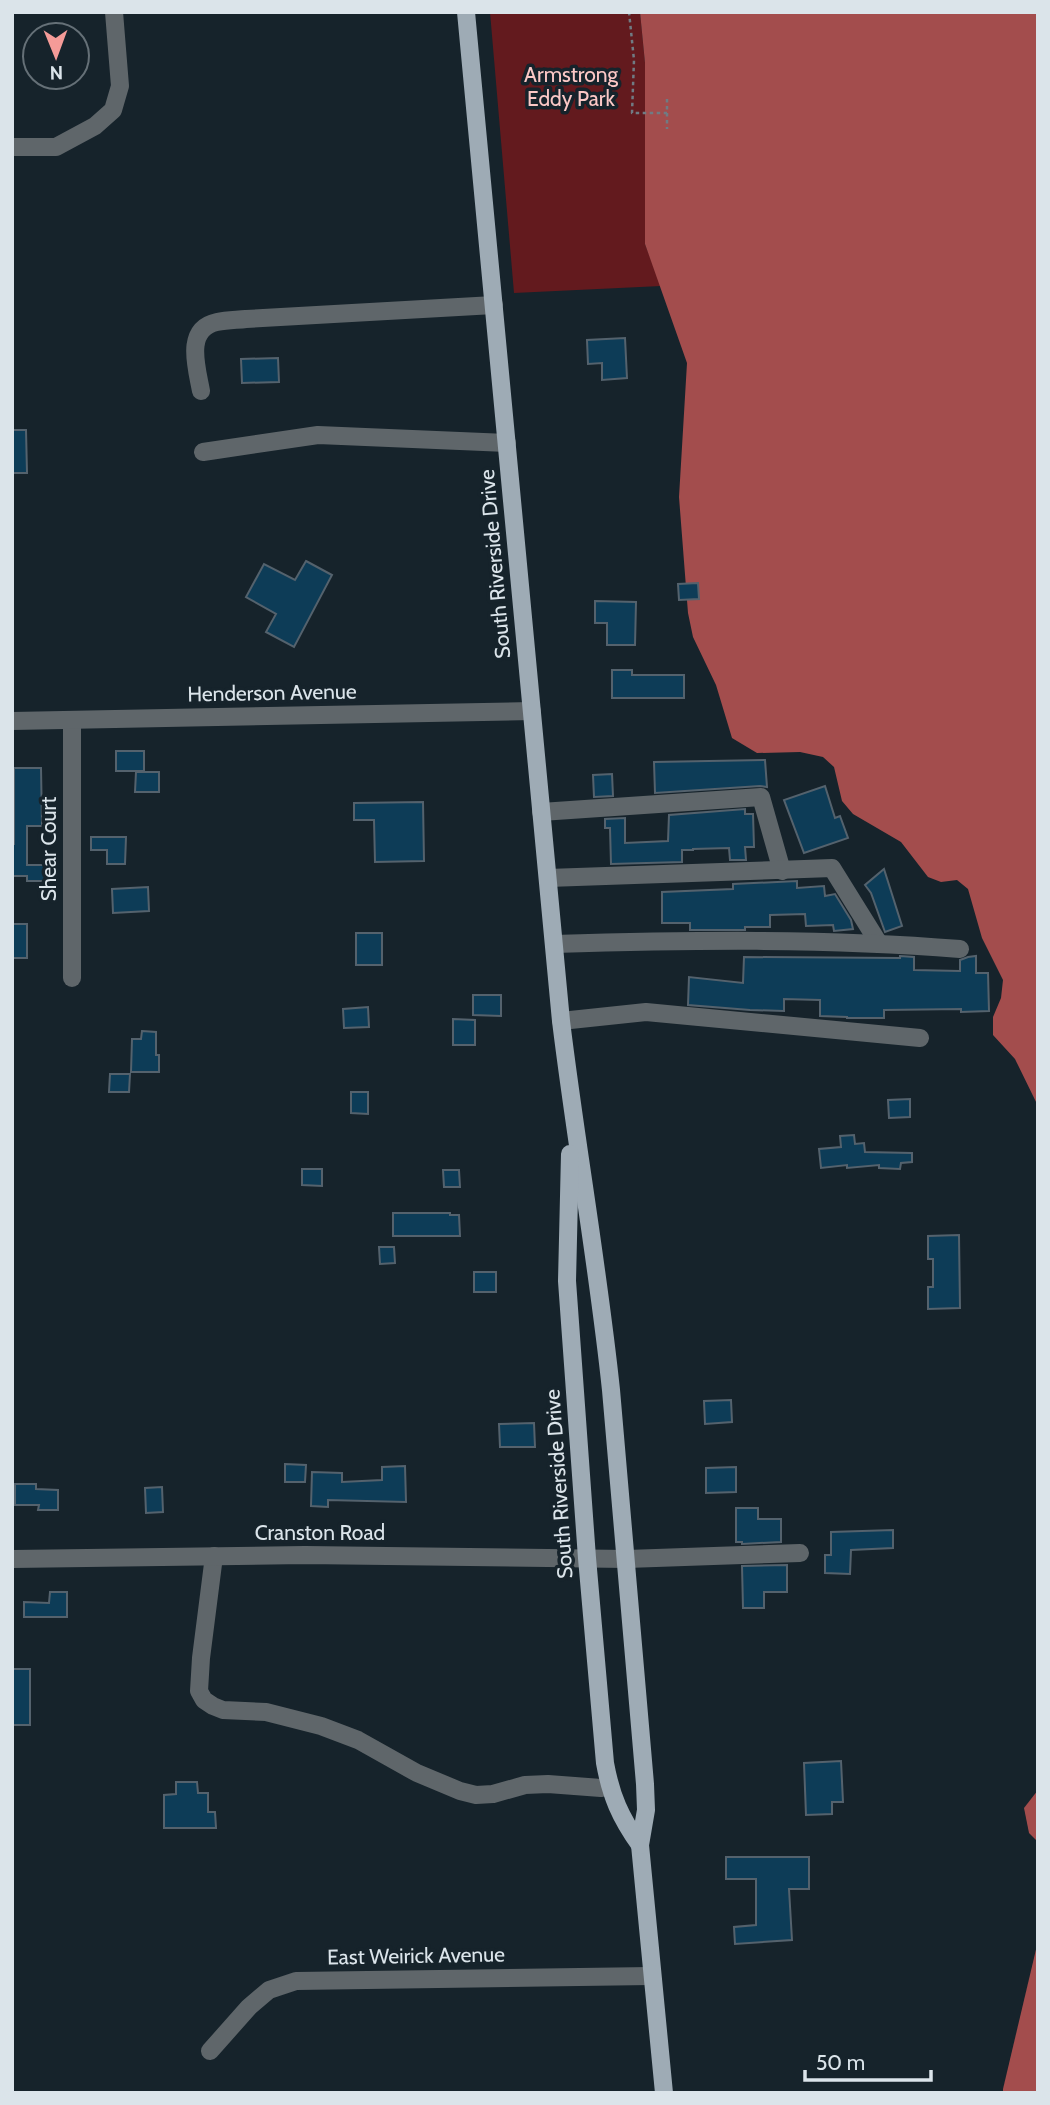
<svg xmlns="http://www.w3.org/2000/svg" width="1050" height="2105" viewBox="0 0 1050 2105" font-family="Cabin,sans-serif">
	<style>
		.green { fill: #631a1e }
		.water { fill: #a34d4d }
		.building { fill: #0d3c57; stroke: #54626d; stroke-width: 2 }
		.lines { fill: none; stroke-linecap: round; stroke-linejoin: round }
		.path { stroke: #707b83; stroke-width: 2.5; stroke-dasharray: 3.5 3.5; stroke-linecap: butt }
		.minor { stroke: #5f666a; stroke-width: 18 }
		.major { stroke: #9eabb5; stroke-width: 18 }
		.labels { text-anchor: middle; stroke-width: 7; stroke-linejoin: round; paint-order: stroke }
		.park-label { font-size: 21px; fill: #fbc8c6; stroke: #16232b }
		.street-label { font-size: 21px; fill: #dbe4ea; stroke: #16232b }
	</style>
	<rect width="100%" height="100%" fill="#16232b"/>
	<polygon class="green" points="490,12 640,12 645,63 645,244 661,286 514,293"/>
	<g class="water">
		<polygon points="640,12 1038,12 1038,1106 1015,1059 993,1035 993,1017 1001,998 1003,980 982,938 968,889 957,880 941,882 928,877 901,842 853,814 842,801 834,767 823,757 800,752 757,753 732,738 716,685 693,637 688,613 679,497 687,363 645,244 645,63"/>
		<polygon points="1038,1790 1038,1842 1029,1833 1024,1808"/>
		<polygon points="1038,1941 1038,2093 1003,2093 1003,2089"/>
	</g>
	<g class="building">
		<polygon points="625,338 627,378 602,380 602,363 588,364 587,340"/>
		<polygon points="278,358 279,382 242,383 241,359"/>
		<polygon points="12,430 26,430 27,473 12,473"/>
		<polygon points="306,561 332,575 294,647 266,632 276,614 246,597 264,564 295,580"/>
		<polygon points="698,583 699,599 679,600 678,584"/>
		<polygon points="595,601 636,602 635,645 607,645 607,623 595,623"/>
		<polygon points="612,670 632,670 632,675 684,675 684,698 612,698"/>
		<rect x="116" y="751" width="28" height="20"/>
		<polygon points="765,760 767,787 760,786 655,793 654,762"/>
		<polygon points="14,768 41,768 42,826 27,826 27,865 45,865 45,881 27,881 27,876 12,876 12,844 14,844"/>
		<polygon points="136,772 159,772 159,792 135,792"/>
		<polygon points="612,774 613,796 594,797 593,775"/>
		<polygon points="825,786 835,818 840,816 848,838 804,853 784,800"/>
		<polygon points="423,802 424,861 375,862 374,820 354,820 354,803"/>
		<polygon points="745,809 745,814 753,814 754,847 745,847 746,860 730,860 729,848 693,849 693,850 682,850 682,862 611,864 610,828 605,828 605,819 625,818 625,843 668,841 669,815"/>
		<polygon points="91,837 126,837 125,864 107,864 107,850 91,850"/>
		<polygon points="884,869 902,926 885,932 871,893 865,885"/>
		<polygon points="797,881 797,888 824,886 825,896 835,894 851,920 853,929 834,931 833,925 806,926 805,914 770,915 770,927 745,927 745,930 690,930 690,923 662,923 662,892 733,889 733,884"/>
		<polygon points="148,887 149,911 113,913 112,889"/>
		<rect x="12" y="924" width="15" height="34"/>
		<rect x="356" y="933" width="26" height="32"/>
		<polygon points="900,956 914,957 914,970 960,971 960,960 968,957 976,956 976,973 988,973 989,1011 961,1012 961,1009 884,1010 884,1018 847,1018 847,1017 820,1016 820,1000 784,999 784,1011 750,1010 688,1005 689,977 743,983 744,957 900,958"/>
		<polygon points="473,995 501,995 501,1016 473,1015"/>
		<polygon points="368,1007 369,1027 344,1028 343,1009"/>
		<polygon points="453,1019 475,1020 475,1045 453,1045"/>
		<polygon points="142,1031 156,1032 156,1055 159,1055 159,1072 131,1072 132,1039 141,1039"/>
		<polygon points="110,1074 130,1074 129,1092 109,1092"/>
		<polygon points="351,1092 368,1092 368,1114 351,1113"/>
		<polygon points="910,1099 910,1117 889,1118 888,1100"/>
		<polygon points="854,1135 855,1144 864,1143 865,1152 912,1153 912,1162 901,1163 900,1169 879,1168 879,1165 847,1168 847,1165 821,1168 819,1149 841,1147 840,1136"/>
		<polygon points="302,1169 322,1169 322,1186 302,1185"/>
		<polygon points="443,1170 459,1170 460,1187 444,1187"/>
		<polygon points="393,1213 450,1213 450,1215 459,1215 460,1236 393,1236"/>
		<polygon points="959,1235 960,1308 928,1309 928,1287 933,1287 933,1259 928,1259 928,1236"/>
		<polygon points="379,1247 394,1247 395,1263 380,1264"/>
		<rect x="474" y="1272" width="22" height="20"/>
		<polygon points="731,1400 732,1422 705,1424 704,1401"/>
		<polygon points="534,1423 535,1447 500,1447 499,1424"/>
		<polygon points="285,1464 306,1465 305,1482 285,1482"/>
		<polygon points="405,1466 406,1502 328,1500 328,1507 311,1506 312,1472 342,1473 342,1482 382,1480 382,1467"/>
		<polygon points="736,1467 736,1492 706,1493 706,1468"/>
		<polygon points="15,1484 36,1484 36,1489 58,1490 58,1510 38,1510 39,1505 15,1505"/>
		<polygon points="162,1487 163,1512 146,1513 145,1488"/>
		<polygon points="736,1508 758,1508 758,1519 781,1519 781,1542 742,1544 742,1542 736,1542"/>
		<polygon points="893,1530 893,1548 851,1550 850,1574 825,1573 825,1555 831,1555 831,1532"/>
		<polygon points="787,1565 787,1592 764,1592 764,1608 743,1608 742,1566"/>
		<polygon points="50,1592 67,1592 67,1617 24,1617 24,1602 49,1603"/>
		<polygon points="13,1669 30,1669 30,1725 12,1725"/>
		<polygon points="841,1761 843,1802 832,1802 832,1814 806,1815 804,1763"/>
		<polygon points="176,1782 197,1782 198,1793 208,1793 208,1812 215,1812 216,1828 164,1828 164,1795 176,1794"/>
		<polygon points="726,1857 809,1857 809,1889 789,1889 792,1940 735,1944 734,1927 756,1925 756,1879 726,1879"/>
	</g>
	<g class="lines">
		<g class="path">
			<polyline points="629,12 634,60 632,113 667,113"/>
			<polyline points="667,99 667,129"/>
		</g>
		<g class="minor">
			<polyline points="12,147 56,147 95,126 113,110 120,86 114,12"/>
			<path d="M 201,391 C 197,368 184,329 217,322 C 227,320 237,320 246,319 L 494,305"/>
			<polyline points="203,452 318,435 507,443"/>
			<polyline points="72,720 72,978"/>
			<polyline points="12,721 532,711"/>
			<polyline points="541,812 761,797 782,871"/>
			<polyline points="548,878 832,868 878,942"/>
			<path d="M 554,944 C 689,940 825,938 960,949"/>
			<polyline points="561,1021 646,1012 920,1038"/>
			<polyline points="214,1556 201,1658 199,1691 204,1700 213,1706 223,1710 266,1712 321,1726 358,1740 417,1773 460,1791 476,1795 493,1794 525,1785 548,1784 601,1788 609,1786"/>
			<polyline points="12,1559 305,1555 627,1559 800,1553"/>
			<polyline points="210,2051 249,2007 269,1990 296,1981 651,1976"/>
		</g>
		<g class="major">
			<path d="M 466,12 L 561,1021 C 576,1144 598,1266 611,1390 L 645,1784 L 646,1810 L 640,1845 L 664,2093"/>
			<path d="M 570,1154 L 567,1281 L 587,1558 L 605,1763 C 611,1796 620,1817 640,1845"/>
		</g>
	</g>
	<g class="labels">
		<g class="park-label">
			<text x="571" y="82">Armstrong<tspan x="571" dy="24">Eddy Park</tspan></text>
		</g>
		<g class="street-label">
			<text transform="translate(495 564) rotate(-95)" y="7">South Riverside Drive</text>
			<text transform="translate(272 693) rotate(-1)" y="7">Henderson Avenue</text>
			<text transform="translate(49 849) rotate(-90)" y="7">Shear Court</text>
			<text transform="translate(559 1484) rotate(-94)" y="7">South Riverside Drive</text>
			<text x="320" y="1540">Cranston Road</text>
			<text transform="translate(416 1956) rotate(-1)" y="7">East Weirick Avenue</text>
		</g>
	</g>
	<rect width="1050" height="2105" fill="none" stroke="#dbe4ea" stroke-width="28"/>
	<g transform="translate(56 56) rotate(179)"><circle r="33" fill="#16232b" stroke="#657077" stroke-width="2"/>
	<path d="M0-5L12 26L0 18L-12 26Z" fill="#f59b98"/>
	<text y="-10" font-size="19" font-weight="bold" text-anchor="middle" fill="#dbe4ea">N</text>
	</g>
	<path d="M805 2070v10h126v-10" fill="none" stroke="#dbe4ea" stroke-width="3.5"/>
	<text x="816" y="2070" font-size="21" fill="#dbe4ea" stroke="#16232b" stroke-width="5" paint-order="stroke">50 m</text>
</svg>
